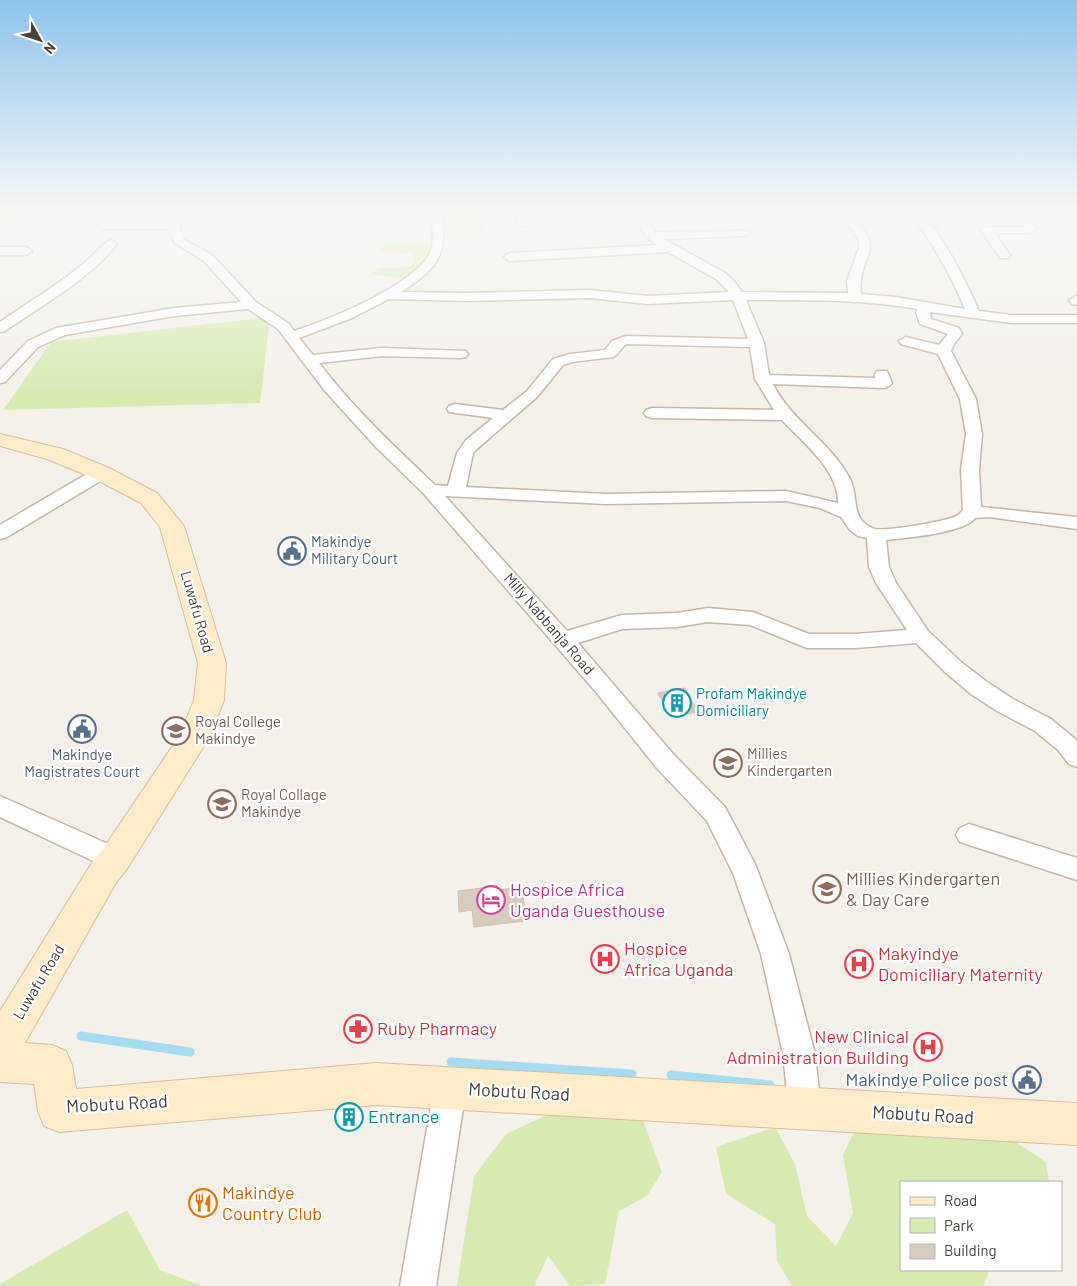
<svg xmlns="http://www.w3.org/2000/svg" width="1077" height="1286" viewBox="0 0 1077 1286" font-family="Barlow,sans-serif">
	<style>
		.green { fill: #d7eab2 }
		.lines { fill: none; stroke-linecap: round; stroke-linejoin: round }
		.stream { stroke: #a6dcf2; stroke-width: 9 }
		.building { fill: #d7cbbf; stroke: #d2c2b2 }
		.street-casing { stroke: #c1b7ac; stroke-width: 3 }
		.secondary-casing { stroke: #d9c19b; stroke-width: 2 }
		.street { fill: #fff; fill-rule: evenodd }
		.secondary { fill: #ffecca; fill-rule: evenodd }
		.labels { text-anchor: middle; stroke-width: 4.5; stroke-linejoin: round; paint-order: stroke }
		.service-label { font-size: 15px; fill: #4e5e75; stroke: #fff; text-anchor: start }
		.street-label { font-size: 15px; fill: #494038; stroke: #fff }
		.culture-label { font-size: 15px; fill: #0d838f; stroke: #fff; text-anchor: start }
		.education-label { font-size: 15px; fill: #785e54; stroke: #fff; text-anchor: start }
		.near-education-label { font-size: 18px; fill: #785e54; stroke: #fff; text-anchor: start }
		.near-hotel-label { font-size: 18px; fill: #b23c85; stroke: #fff; text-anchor: start }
		.near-health-label { font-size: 18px; fill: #be3a42; stroke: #fff; text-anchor: start }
		.near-service-label { font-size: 18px; fill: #4e5e75; stroke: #fff; text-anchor: end }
		.near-street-label { font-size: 18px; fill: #494038; stroke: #fff }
		.near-culture-label { font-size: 18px; fill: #0d838f; stroke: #fff; text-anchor: start }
		.near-food-label { font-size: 18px; fill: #c56008; stroke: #fff; text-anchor: start }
	</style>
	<rect width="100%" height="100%" fill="#f5f0ea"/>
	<g class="green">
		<polygon points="11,215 36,216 23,225 5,225 0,228 0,219"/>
		<polygon points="298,215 361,215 361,218 345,219 339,227 327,226 325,222 294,220"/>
		<polygon points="443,215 485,217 484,231 445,230"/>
		<polygon points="399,240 402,245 435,244 432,256 405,279 371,274 379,268 410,267 414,263 413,254 380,251 387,241"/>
		<polygon points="270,317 260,403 3,410 51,342"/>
		<polygon points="601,1109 643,1120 662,1172 647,1196 619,1211 605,1284 570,1286 548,1256 535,1284 536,1286 457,1286 474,1176 506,1134 545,1116"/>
		<polygon points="775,1127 795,1164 807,1216 836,1246 853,1213 843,1155 856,1128 1012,1140 1046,1162 1049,1182 901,1182 901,1270 990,1270 983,1286 792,1286 777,1261 775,1224 726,1194 716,1147"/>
		<polygon points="127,1210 160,1270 202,1286 0,1286 0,1284"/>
	</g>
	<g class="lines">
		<g class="stream">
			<polyline points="81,1036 190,1052"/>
			<polyline points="451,1062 632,1074"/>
			<polyline points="671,1075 770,1085"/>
		</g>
	</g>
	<g class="building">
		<polygon points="685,688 698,712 670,717 658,693"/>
		<polygon points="497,886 498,890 522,887 526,921 474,927 472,910 459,912 458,891"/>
	</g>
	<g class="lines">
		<defs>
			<g id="street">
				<path d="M 166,215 L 176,215 L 183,239 L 212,255 L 256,302 L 288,323 L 294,331 C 328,320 413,286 430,253 C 435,241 432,227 432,215 L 443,215 C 447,258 436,269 401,292 L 466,293 L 589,290 L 648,296 L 729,292 L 716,279 L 668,252 L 510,261 L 504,257 L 510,253 L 657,245 C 645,237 639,229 638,215 L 648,215 L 652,228 L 655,232 L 749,231 L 751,233 L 745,236 L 664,239 L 725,273 L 733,280 L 742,292 L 848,293 L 847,281 L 859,248 L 859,241 L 853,230 L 837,215 L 849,215 C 891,250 856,255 861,294 L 896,297 L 965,309 C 951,276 933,244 912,215 L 924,215 C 946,242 965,279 979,311 L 1011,315 L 1077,315 L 1077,323 L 1011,323 L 930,312 L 931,319 L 959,328 L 962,334 L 954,344 L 951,351 L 976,399 L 982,434 L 979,470 L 981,507 L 1077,517 L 1077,529 L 989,517 L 975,518 C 964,533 905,538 886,540 L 889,567 L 896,583 L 928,631 L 961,662 L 987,682 L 1013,699 L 1051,719 L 1074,738 L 1077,741 L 1077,767 L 1069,764 L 1058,750 L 1035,731 L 997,711 L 971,694 L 945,672 L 916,643 L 856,648 L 807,648 L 750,625 L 708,622 L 677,627 L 622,629 L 578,643 L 674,755 L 725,807 L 755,864 L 789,954 L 815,1054 L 821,1109 L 816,1120 L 805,1125 L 794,1120 L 789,1109 L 783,1054 L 761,954 L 733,873 L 707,821 L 656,767 L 596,692 L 424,494 L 375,446 L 325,391 L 278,329 L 248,309 L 174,316 L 65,335 L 38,347 L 5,382 L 0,383 L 0,370 L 28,341 L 56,328 L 174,308 L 241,302 L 204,261 L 175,243 L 168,229 L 103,229 L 97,226 L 103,223 L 167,223 ZM 589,298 L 648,304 L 733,300 L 748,339 L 626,336 L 612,341 L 605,350 L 570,354 L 553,359 L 527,391 L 503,410 L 455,404 L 449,406 L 447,409 L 449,412 L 493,418 L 466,440 L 457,453 L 448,486 L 435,485 C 394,446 353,408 319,363 L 382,356 L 461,358 L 466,357 L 468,354 L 466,351 L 382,348 L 313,355 L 299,338 L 352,318 L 389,299 L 466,301 ZM 746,300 C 804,300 861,299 918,309 L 916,312 L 920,324 L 948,334 L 939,345 L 906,337 L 899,341 L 901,344 L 938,354 L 960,399 L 966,434 L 961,470 L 963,510 C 960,514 956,517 951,518 C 939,522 881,533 872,528 C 850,518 859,497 850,479 C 831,442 791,421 773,384 L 884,388 L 889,386 L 892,383 L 887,371 L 877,371 L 875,374 L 875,378 L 769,375 L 764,343 ZM 627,344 L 750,347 L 755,379 L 774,410 L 652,408 L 646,410 L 644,413 L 646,416 L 652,418 L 782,420 C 802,442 839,470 838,503 L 786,491 L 606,494 L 466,487 L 473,453 L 478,448 L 537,397 L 563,365 L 572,362 L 613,357 C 620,354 620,347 627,344 ZM 445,496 L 606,504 L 786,501 L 820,508 L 841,517 L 850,530 L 858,536 L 867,538 L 869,567 L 876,583 L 907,630 L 856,634 L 809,634 L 753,612 L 708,608 L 677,613 L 622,615 L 567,631 Z"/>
				<polygon points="519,215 531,215 526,226 518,226 516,224"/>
				<polygon points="1014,215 1026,215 1036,227 1035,230 1029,233 995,233 1010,255 1008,258 1000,258 981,230 987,227 1024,227"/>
				<path d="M 111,240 L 117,244 C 90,279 41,306 5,331 L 0,332 L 0,322 C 30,301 63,282 90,258 C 97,252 103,243 111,240 Z"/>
				<polygon points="0,247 26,247 32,251 26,255 0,255"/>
				<polygon points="1076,296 1077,296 1077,305 1072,304 1069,300"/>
				<polygon points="101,468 107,469 110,473 107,477 7,537 0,539 0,525 95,469"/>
				<polygon points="0,796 124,851 128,859 124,867 115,870 106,867 0,817"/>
				<polygon points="969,824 1077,858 1077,880 960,842 956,835 960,828"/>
				<polygon points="450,1072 461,1077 466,1088 436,1286 400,1286 434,1088 439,1077"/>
			</g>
			<polygon id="secondary" points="0,434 63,449 109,468 157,493 184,526 226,663 224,700 209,738 127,869 117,881 25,1043 52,1045 66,1051 72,1065 76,1089 376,1063 1077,1103 1077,1145 376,1105 59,1132 44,1126 38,1111 34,1084 0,1082 0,1011 93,861 103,849 180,735 194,700 198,663 160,527 141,503 93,478 47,459 0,446"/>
		</defs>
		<use href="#street" class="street-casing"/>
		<use href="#secondary" class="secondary-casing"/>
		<use href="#street" class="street"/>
		<use href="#secondary" class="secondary"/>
	</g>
	<linearGradient id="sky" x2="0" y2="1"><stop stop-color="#8dc4ec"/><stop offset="0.54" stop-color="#faf8f6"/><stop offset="1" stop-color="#faf8f6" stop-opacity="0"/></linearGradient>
	<rect width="1077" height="395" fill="url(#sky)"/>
	<defs>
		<symbol id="civic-ring" viewBox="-11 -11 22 22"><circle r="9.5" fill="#fff" stroke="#5c6f8a" stroke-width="1.5"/><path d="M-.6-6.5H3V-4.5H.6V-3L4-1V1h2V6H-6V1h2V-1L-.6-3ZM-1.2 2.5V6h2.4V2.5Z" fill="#5c6f8a"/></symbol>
		<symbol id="building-ring" viewBox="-11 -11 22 22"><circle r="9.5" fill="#fff" stroke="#0f9aa8" stroke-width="1.5"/><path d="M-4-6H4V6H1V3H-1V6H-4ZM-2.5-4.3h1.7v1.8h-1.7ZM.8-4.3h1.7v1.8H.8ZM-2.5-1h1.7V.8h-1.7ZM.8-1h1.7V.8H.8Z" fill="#0f9aa8"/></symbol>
		<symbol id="university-ring" viewBox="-11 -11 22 22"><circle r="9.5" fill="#fff" stroke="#8d6e63" stroke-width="1.5"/><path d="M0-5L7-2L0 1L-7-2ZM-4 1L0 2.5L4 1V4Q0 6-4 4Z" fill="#8d6e63"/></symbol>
		<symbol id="school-ring" viewBox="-11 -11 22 22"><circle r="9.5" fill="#fff" stroke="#8d6e63" stroke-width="1.5"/><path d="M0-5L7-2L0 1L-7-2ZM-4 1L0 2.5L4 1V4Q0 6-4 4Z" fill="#8d6e63"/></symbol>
		<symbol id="hotel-ring" viewBox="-11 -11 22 22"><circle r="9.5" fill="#fff" stroke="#d1479c" stroke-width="1.5"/><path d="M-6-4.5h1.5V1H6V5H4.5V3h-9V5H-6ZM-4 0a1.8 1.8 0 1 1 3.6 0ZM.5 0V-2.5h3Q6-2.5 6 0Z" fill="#d1479c"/></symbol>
		<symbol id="hospital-ring" viewBox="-11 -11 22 22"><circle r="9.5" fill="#fff" stroke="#e0444e" stroke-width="1.5"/><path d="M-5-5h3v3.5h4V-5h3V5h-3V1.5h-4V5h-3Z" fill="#e0444e"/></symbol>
		<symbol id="pharmacy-ring" viewBox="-11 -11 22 22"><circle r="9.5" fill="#fff" stroke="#e0444e" stroke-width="1.5"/><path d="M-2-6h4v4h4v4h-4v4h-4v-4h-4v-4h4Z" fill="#e0444e"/></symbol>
		<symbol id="restaurant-ring" viewBox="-11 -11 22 22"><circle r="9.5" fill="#fff" stroke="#e8710a" stroke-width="1.5"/><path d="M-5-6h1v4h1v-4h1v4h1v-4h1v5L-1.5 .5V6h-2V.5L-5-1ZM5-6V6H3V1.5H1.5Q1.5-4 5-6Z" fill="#e8710a"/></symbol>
	</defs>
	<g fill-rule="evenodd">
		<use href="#civic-ring" x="276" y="535" width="32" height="32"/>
		<use href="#building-ring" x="661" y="687" width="32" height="32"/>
		<use href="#civic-ring" x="66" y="713" width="32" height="32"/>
		<use href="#university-ring" x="160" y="715" width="32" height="32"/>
		<use href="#school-ring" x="712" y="747" width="32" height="32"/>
		<use href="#university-ring" x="206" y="788" width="32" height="32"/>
		<use href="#school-ring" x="811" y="873" width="32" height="32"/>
		<use href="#hotel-ring" x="475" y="884" width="32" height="32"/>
		<use href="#hospital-ring" x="589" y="943" width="32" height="32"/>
		<use href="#hospital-ring" x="843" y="948" width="32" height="32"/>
		<use href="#pharmacy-ring" x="342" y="1013" width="32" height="32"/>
		<use href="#hospital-ring" x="912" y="1031" width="32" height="32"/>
		<use href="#civic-ring" x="1011" y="1064" width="32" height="32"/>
		<use href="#building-ring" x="333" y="1101" width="32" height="32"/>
		<use href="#restaurant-ring" x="187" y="1187" width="32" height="32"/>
	</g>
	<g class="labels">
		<g class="service-label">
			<text x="311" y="547">Makindye<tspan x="311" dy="17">Military Court</tspan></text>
			<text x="82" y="760" text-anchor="middle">Makindye<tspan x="82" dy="17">Magistrates Court</tspan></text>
		</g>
		<g class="street-label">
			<text transform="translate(197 612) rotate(74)" y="5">Luwafu Road</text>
			<text transform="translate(549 624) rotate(49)" y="5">Milly Nabbanja Road</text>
			<text transform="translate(39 982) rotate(-59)" y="5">Luwafu Road</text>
		</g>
		<g class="culture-label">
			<text x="696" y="699">Profam Makindye<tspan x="696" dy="17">Domiciliary</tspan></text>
		</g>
		<g class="education-label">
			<text x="195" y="727">Royal College<tspan x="195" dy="17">Makindye</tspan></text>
			<text x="747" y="759">Millies<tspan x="747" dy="17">Kindergarten</tspan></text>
			<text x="241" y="800">Royal Collage<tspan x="241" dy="17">Makindye</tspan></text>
		</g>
		<g class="near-education-label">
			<text x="846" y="885">Millies Kindergarten<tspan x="846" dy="21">&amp; Day Care</tspan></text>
		</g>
		<g class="near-hotel-label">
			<text x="510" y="896">Hospice Africa<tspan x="510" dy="21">Uganda Guesthouse</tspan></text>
		</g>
		<g class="near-health-label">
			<text x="624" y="955">Hospice<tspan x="624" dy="21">Africa Uganda</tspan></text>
			<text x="878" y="960">Makyindye<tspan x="878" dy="21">Domiciliary Maternity</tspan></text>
			<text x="377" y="1035">Ruby Pharmacy</text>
			<text x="909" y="1043" text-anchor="end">New Clinical<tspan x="909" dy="21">Administration Building</tspan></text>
		</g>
		<g class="near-service-label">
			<text x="1008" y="1086">Makindye Police post</text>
		</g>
		<g class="near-street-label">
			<text transform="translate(519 1092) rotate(3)" y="6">Mobutu Road</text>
			<text transform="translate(117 1104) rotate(-3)" y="6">Mobutu Road</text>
			<text transform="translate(923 1115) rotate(3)" y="6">Mobutu Road</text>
		</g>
		<g class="near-culture-label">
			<text x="368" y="1123">Entrance</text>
		</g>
		<g class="near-food-label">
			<text x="222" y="1199">Makindye<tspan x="222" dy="21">Country Club</tspan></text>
		</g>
	</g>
	<rect x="900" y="1181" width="162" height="90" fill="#ffffff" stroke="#b6b3af"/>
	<rect x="910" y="1197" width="25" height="8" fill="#ffecca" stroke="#b6b3af"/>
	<text x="944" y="1206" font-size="15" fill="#494038">Road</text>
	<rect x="910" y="1218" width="25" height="15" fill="#d7eab2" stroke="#b6b3af"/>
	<text x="944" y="1231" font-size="15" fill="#494038">Park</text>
	<rect x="910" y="1244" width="25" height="15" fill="#d7cbbf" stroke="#b6b3af"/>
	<text x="944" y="1256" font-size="15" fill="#494038">Building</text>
	<g transform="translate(40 40) rotate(130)" stroke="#ffffff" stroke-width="4" paint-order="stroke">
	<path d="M0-4L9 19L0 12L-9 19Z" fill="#494038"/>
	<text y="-8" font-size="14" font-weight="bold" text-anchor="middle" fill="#494038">N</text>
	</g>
</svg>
